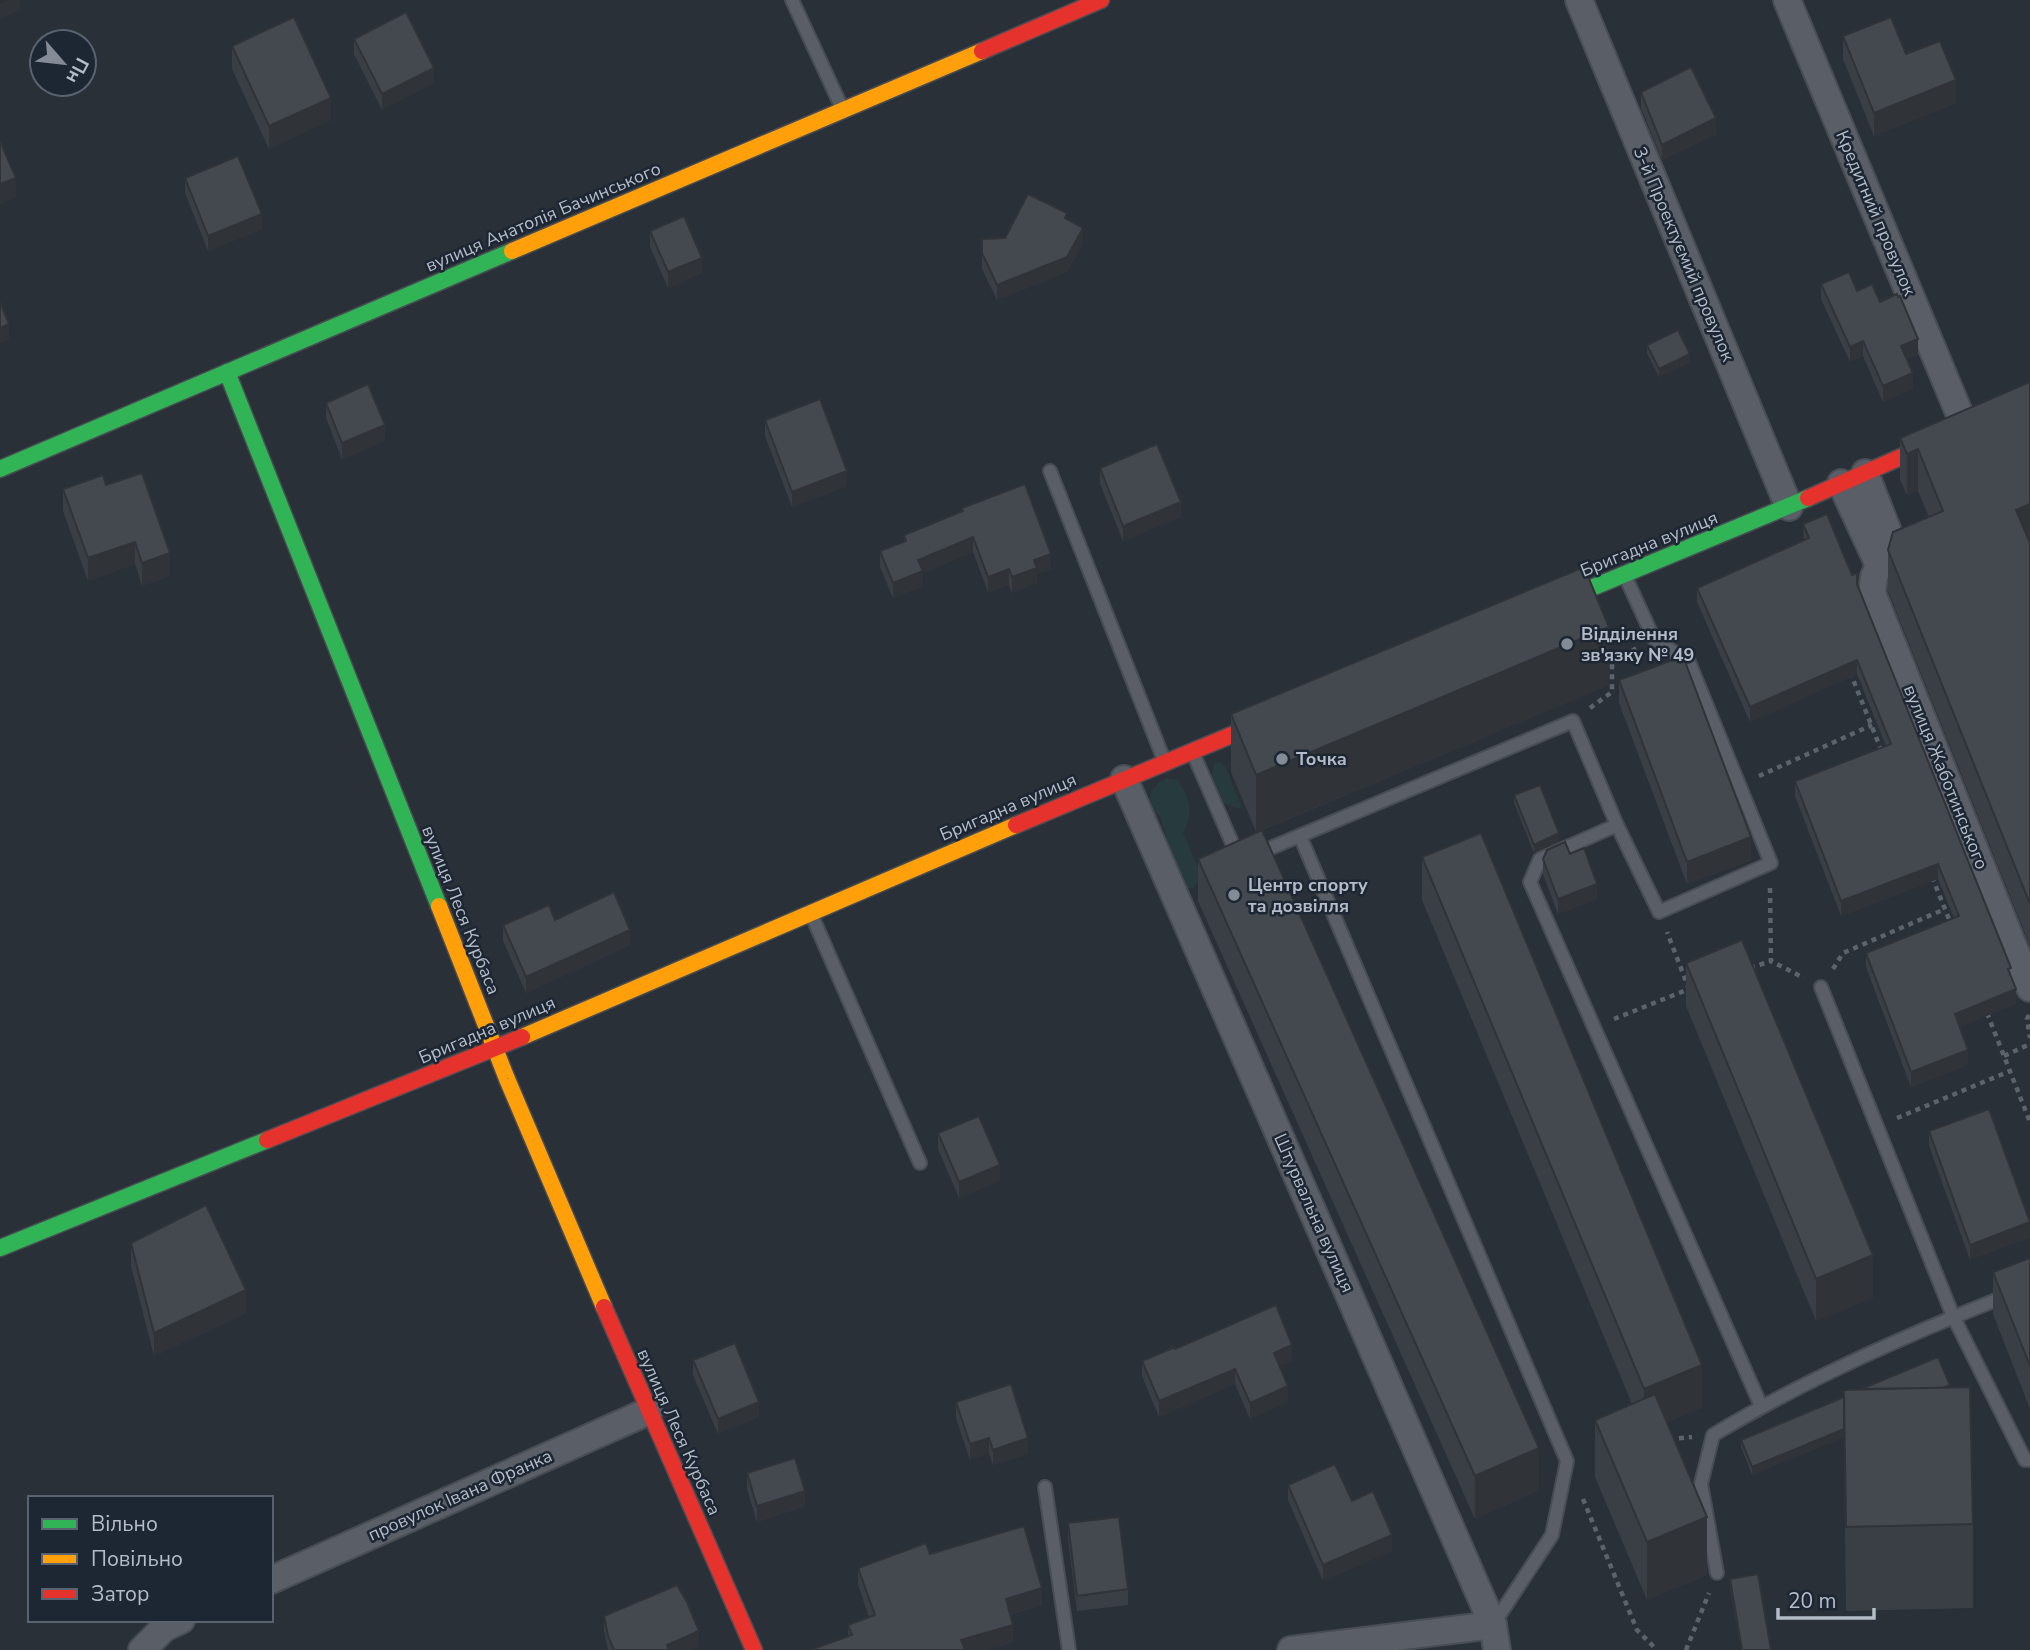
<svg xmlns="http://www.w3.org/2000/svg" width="2030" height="1650" viewBox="0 0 2030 1650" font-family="'Nunito Sans',sans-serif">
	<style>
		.green { fill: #273a3e }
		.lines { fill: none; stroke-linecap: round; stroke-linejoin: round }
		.lane-casing { stroke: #484c53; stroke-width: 16 }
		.street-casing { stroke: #484c53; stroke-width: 30 }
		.fast-casing { stroke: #484c53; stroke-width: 19 }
		.slow-casing { stroke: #484c53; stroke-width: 19 }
		.jam-casing { stroke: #484c53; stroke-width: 19 }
		.path { stroke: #5d636a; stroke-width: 4.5; stroke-dasharray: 5 5; stroke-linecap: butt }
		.lane { stroke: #5a5e66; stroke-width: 12 }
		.street { stroke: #5a5e66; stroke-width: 26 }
		.fast { stroke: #30b455; stroke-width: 16 }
		.slow { stroke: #ff9f0a; stroke-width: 16 }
		.jam { stroke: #e5322d; stroke-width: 16 }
		.wall { fill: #3a3f45 }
		.shaded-wall { fill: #303338 }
		.building { fill: #444950; stroke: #303338; stroke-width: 2 }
		.poi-dot { fill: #848b96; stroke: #1d2633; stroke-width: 2.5 }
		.labels { text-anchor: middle; stroke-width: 5; stroke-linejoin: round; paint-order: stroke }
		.street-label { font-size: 18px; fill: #b4bcc9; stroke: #1d2633 }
		.poi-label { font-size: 18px; font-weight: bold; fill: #b4bcc9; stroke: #1d2633; text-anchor: start }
	</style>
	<rect width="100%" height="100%" fill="#2a3038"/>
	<g class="green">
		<path d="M 1221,762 L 1226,768 L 1242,808 C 1229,809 1215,799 1211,786 C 1209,779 1213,770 1215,763 Z"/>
		<path d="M 1166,778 L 1178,780 C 1191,803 1194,809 1183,833 L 1202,876 L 1194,888 L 1176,888 L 1156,841 L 1166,837 L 1160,816 L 1150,810 C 1150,794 1151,786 1166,778 Z"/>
	</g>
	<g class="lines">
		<defs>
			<g id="lane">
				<polyline points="792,0 842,108"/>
				<polyline points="1050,471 1164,760"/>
				<polyline points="1193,753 1239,859"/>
				<polyline points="1617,825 1659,912 1771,863 1689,662 1654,639 1625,576"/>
				<polyline points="1300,836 1567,1461 1552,1535 1493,1625"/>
				<polyline points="1254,855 1573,721 1617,825 1540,859 1530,882 1761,1406"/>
				<polyline points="812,916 920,1163"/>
				<polyline points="1821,987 1953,1316 2025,1460 2030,1460"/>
				<polyline points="1045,1487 1069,1650"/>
				<path d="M 1717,1573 L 1701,1484 L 1713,1435 C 1811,1376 1924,1327 2030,1287"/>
			</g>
			<g id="street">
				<polyline points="1579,0 1789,507"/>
				<polyline points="1787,0 1965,427"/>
				<polyline points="1865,473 1890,537 1874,577 1872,593 2030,988"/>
				<polyline points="1841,483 1879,565"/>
				<polyline points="1124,779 1493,1625 1497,1650"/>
				<polyline points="271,1580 649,1411"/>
				<polyline points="142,1650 164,1628 181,1620"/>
				<polyline points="1291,1650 1493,1625"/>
			</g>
			<g id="fast">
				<polyline points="227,372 439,906"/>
				<polyline points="0,469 512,251"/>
				<polyline points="1548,606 1808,498"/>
				<polyline points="0,1248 267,1140"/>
			</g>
			<g id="slow">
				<polyline points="512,251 982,51"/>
				<polyline points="439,906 507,1079 604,1307"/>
				<polyline points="522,1037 1016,825"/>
			</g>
			<g id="jam">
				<polyline points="982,51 1101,0"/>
				<polyline points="1808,498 2030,400"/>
				<polyline points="1016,825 1277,716"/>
				<polyline points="267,1140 522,1037"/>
				<polyline points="604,1307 754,1650"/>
			</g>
		</defs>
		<use href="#lane" class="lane-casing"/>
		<use href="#street" class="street-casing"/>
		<use href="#fast" class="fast-casing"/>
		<use href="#slow" class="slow-casing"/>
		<use href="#jam" class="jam-casing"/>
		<g class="path">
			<polyline points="1850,672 1882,752"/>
			<polyline points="1590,708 1612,692 1612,662 1637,648"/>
			<polyline points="1759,776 1872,725"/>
			<polyline points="1932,877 1951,924"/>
			<polyline points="1770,888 1771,961 1804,978"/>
			<polyline points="1750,968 1771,961"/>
			<polyline points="1833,969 1843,953 1945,909"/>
			<polyline points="1987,1013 2030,1122"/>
			<polyline points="2029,1015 2027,1019 2030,1038"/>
			<polyline points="1614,1019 1689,989 1667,932"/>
			<polyline points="2004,1056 2030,1044"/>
			<polyline points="1897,1118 2010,1071"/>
			<polyline points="1669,1439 1692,1437"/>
			<polyline points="1583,1499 1637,1630 1657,1650"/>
			<polyline points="1686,1650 1709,1593"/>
		</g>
		<use href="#lane" class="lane"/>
		<use href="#street" class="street"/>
		<use href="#fast" class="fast"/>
		<use href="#slow" class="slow"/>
		<use href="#jam" class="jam"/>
	</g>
	<g class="wall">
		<polygon points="1843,36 1906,54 1956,103 1874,136 1843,59"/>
		<polygon points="354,39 434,83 382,110 354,54"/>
		<polygon points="232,46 331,120 269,149 232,69"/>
		<polygon points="1641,92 1716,134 1662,160 1641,108"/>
		<polygon points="185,178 262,229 208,251 185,193"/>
		<polygon points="1067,219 1083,243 1067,272 997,300 982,269 982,239 1005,238"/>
		<polygon points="650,231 702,273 668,288 650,247"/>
		<polygon points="1821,284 1857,291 1880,302 1918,355 1907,359 1913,389 1883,402 1863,356 1850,362 1821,299"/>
		<polygon points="1647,345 1690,362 1659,377 1647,353"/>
		<polygon points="2030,382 2030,946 1888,591 1888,550 1929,517 1918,491 1907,495 1900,480 1900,438"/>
		<polygon points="326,403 385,441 342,459 326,418"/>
		<polygon points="765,420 847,486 792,507 765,436"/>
		<polygon points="1100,468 1181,517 1123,541 1100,484"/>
		<polygon points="106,485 170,576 142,586 135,564 88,581 63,511 63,489"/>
		<polygon points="962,508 1051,569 1037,574 1037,583 1012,593 1009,585 988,592 973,552 923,573 923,586 893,598 880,567 880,551 904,542 904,535 962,511"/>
		<polygon points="1803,524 1852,575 1857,584 2011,976 2016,1004 1959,1027 1968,1065 1911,1087 1866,967 1866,953 1954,918 1938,879 1841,916 1795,796 1795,781 1886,746 1857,674 1750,722 1697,602 1697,588 1804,540"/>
		<polygon points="1619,680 1751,860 1687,884 1619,703"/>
		<polygon points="1609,685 1262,830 1539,1490 1475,1519 1198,901 1198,859 1256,832 1231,772 1231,714"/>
		<polygon points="1514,795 1559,841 1534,853 1514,803"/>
		<polygon points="1570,854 1597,899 1558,914 1543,874 1543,859"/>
		<polygon points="1422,857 1702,1408 1667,1422 1707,1575 1647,1600 1595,1477 1595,1420 1632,1404 1422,900"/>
		<polygon points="555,920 630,945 526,993 503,941 503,925"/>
		<polygon points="1686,963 1873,1298 1816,1321 1686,1006"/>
		<polygon points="1929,1131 2030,1222 1970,1260 1929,1146"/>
		<polygon points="938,1133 1000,1180 959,1198 938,1149"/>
		<polygon points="131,1243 246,1313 154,1356 131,1266"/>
		<polygon points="2030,1258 2030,1409 1993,1314 1993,1272"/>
		<polygon points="1175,1349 1292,1360 1279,1366 1288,1402 1250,1419 1235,1384 1159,1417 1142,1376 1142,1361"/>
		<polygon points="693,1360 759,1417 718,1434 693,1375"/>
		<polygon points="1950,1387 1973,1524 1973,1608 1846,1611 1844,1437 1752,1475 1741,1447 1741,1440"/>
		<polygon points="956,1402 1028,1454 993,1465 989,1454 970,1460 956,1418"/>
		<polygon points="747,1473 805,1506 757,1522 747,1489"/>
		<polygon points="1288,1485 1352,1501 1392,1551 1323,1581 1288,1500"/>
		<polygon points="1068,1523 1128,1589 1128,1605 1077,1611 1068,1539"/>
		<polygon points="930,1554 1042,1605 1010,1615 1013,1642 988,1650 810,1650 848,1636 848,1625 869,1617 858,1585 858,1568"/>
		<polygon points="1730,1579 1771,1650 1741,1650 1730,1587"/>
		<polygon points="604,1616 699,1646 691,1650 608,1650 604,1631"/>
	</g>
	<g class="shaded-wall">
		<polygon points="8,0 20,0 20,10 0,19 0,4"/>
		<polygon points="434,68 434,83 382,110 382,94"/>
		<polygon points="1956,80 1956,103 1874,136 1874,113"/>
		<polygon points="331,98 331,120 269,149 269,126"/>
		<polygon points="1716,118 1716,134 1662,160 1662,145"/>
		<polygon points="16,178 16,198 0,205 0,184"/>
		<polygon points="262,214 262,229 208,251 208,236"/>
		<polygon points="1083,228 1083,243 1067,272 997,300 997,285"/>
		<polygon points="702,258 702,273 668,288 668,272"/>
		<polygon points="9,324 9,339 0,343 0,328"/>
		<polygon points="1918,339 1918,355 1901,362 1901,346"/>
		<polygon points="1863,341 1863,356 1850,362 1850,347"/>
		<polygon points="1690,354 1690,362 1659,377 1659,369"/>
		<polygon points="1913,373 1913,389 1883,402 1883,386"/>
		<polygon points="385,425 385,441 342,459 342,443"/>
		<polygon points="1918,449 1918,491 1907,495 1907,454"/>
		<polygon points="847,471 847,486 792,507 792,492"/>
		<polygon points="1181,502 1181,517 1123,541 1123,526"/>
		<polygon points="2030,504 2030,545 2016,510"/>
		<polygon points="973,537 973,552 923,573 923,586 893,598 893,583 918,560"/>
		<polygon points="135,542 135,564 88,581 88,558"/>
		<polygon points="170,553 170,576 142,586 142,563"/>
		<polygon points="1051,554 1051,569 1037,574 1037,583 1012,593 1012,577 1034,560"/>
		<polygon points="1009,569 1009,585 988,592 988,577"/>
		<polygon points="1609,627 1609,685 1256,832 1256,775"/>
		<polygon points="1857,660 1857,674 1750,722 1750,707"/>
		<polygon points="1559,833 1559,841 1534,853 1534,845"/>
		<polygon points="1751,837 1751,860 1687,884 1687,862"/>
		<polygon points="1938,864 1938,879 1841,916 1841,901"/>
		<polygon points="1597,884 1597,899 1558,914 1558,899"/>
		<polygon points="630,930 630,945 526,993 526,977"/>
		<polygon points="2016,989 2016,1004 1955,1029 1955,1014"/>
		<polygon points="1968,1050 1968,1065 1911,1087 1911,1072"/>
		<polygon points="1000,1165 1000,1180 959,1198 959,1182"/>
		<polygon points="2030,1222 2030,1238 1970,1260 1970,1245"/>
		<polygon points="1873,1255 1873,1298 1816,1321 1816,1279"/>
		<polygon points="246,1290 246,1313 154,1356 154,1333"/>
		<polygon points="1292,1345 1292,1360 1274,1368 1274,1353"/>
		<polygon points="1702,1365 1702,1408 1644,1432 1644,1389"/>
		<polygon points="1235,1369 1235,1384 1159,1417 1159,1401"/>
		<polygon points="1288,1386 1288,1402 1250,1419 1250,1403"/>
		<polygon points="759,1402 759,1417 718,1434 718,1419"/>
		<polygon points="1844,1429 1844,1437 1752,1475 1752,1467"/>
		<polygon points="989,1438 989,1454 970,1460 970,1444"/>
		<polygon points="1028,1438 1028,1454 993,1465 993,1450"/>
		<polygon points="1539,1448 1539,1490 1475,1519 1475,1476"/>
		<polygon points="805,1491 805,1506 757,1522 757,1506"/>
		<polygon points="1707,1517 1707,1575 1647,1600 1647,1542"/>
		<polygon points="1392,1535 1392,1551 1323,1581 1323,1565"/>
		<polygon points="1042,1588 1042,1605 1006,1616 1006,1599"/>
		<polygon points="1013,1625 1013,1642 988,1650 961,1650 961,1640"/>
		<polygon points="699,1631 699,1646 691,1650 667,1650 667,1645"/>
	</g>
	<g class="building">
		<polygon points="406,12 434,68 382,94 354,39"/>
		<polygon points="294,17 331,98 269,126 232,46"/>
		<polygon points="1891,17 1906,54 1940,41 1956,80 1874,113 1843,36"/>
		<polygon points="1691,67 1716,118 1662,145 1641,92"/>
		<polygon points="0,141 16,178 0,184"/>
		<polygon points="238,156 262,214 208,236 185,178"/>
		<polygon points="1028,194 1067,213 1065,218 1083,228 1067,257 997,285 982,253 982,239 1005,238"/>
		<polygon points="684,216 702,258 668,272 650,231"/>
		<polygon points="1849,272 1857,291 1872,284 1880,302 1897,294 1898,297 1900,296 1918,339 1901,346 1913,373 1883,386 1863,341 1850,347 1821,284"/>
		<polygon points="0,302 9,324 0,328"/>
		<polygon points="1678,330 1690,354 1659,369 1647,345"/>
		<polygon points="2030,382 2030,504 2016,510 2030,543 2030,904 1888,550 1893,532 1943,511 1918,449 1907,454 1900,438"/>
		<polygon points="368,384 385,425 342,443 326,403"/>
		<polygon points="820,399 847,471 792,492 765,420"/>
		<polygon points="1157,444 1181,502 1123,526 1100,468"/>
		<polygon points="142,473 170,553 142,563 135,542 88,558 63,489 103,475 106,485"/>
		<polygon points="1025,484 1051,554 1034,560 1037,568 1012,577 1009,569 988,577 973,537 918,560 923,571 893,583 880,551 906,541 904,535 963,511 962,508"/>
		<polygon points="1827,514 1852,575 1857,573 1857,584 2011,968 2008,969 2016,989 1955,1014 1968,1050 1911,1072 1866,953 1959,916 1938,864 1841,901 1795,781 1891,744 1857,660 1750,707 1697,588 1809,538 1803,524"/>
		<polygon points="1584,567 1609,627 1256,775 1231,714"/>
		<polygon points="1683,656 1751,837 1687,862 1619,680"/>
		<polygon points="1540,785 1559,833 1534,845 1514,795"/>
		<polygon points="1262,830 1539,1448 1475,1476 1198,859"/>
		<polygon points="1481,833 1702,1365 1644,1389 1422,857"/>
		<polygon points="1565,842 1570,854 1584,848 1597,884 1558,899 1543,859 1547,850"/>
		<polygon points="614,892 630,930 526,977 503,925 549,905 555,920"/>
		<polygon points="1742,940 1873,1255 1816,1279 1686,963"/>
		<polygon points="1989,1109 2030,1222 1970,1245 1929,1131"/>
		<polygon points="979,1116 1000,1165 959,1182 938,1133"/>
		<polygon points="206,1205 246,1290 154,1333 131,1243"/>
		<polygon points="2030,1258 2030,1366 1993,1272"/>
		<polygon points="1276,1305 1292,1345 1274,1353 1288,1386 1250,1403 1235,1369 1159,1401 1142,1361 1175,1347 1175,1349"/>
		<polygon points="735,1343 759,1402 718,1419 693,1360"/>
		<polygon points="1938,1357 1950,1385 1943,1388 1861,1389"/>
		<polygon points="1011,1384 1028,1438 993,1450 989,1438 970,1444 956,1402"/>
		<polygon points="1970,1387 1973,1524 1846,1527 1844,1390"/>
		<polygon points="1655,1394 1707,1517 1647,1542 1595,1420"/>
		<polygon points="1844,1397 1844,1429 1752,1467 1741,1440"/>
		<polygon points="795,1458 805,1491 757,1506 747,1473"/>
		<polygon points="1335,1464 1352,1501 1373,1491 1392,1535 1323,1565 1288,1485"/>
		<polygon points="1119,1517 1128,1589 1077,1596 1068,1523"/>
		<polygon points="1024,1526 1042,1588 1006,1599 1013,1625 961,1640 965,1650 810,1650 852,1635 848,1625 875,1615 858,1568 926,1543 930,1554"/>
		<polygon points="1758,1574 1771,1650 1742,1650 1730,1579"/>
		<polygon points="677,1585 687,1602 699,1631 667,1645 669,1650 614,1650 608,1636 604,1616"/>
	</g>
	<g class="poi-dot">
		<circle cx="1567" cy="644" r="7"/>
		<circle cx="1282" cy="759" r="7"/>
		<circle cx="1234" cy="895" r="7"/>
	</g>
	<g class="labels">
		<g class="street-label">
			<text transform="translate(1876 213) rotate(67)" y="6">Кредитний провулок</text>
			<text transform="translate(543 217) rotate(-23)" y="6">вулиця Анатолія Бачинського</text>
			<text transform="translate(1684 254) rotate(67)" y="6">3-й Проектуємий провулок</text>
			<text transform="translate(1649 544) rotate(-22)" y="6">Бригадна вулиця</text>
			<text transform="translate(1946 777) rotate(68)" y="6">вулиця Жаботинського</text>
			<text transform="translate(1008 807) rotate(-23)" y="6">Бригадна вулиця</text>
			<text transform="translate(461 910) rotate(68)" y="6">вулиця Леся Курбаса</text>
			<text transform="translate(487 1030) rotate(-23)" y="6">Бригадна вулиця</text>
			<text transform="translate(1314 1213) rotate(66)" y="6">Штурвальна вулиця</text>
			<text transform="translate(679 1432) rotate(66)" y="6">вулиця Леся Курбаса</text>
			<text transform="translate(460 1495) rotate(-24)" y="6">провулок Івана Франка</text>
		</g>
		<g class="poi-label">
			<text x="1581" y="640">Відділення<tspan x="1581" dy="21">зв'язку № 49</tspan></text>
			<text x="1296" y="765">Точка</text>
			<text x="1248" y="891">Центр спорту<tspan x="1248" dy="21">та дозвілля</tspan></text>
		</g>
	</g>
	<rect x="28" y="1496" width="245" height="126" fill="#1d2633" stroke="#59626f" stroke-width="2"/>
	<rect x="42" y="1519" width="35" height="10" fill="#30b455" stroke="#59626f" stroke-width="2"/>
	<text x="91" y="1531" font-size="21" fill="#b4bcc9">Вільно</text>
	<rect x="42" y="1554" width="35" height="10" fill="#ff9f0a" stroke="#59626f" stroke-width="2"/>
	<text x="91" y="1566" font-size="21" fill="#b4bcc9">Повільно</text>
	<rect x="42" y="1589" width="35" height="10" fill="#e5322d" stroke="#59626f" stroke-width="2"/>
	<text x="91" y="1601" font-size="21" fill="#b4bcc9">Затор</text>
	<g transform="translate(63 63) rotate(118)"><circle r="33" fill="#1d2633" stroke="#59626f" stroke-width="2"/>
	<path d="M0-5L12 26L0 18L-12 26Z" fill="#848b96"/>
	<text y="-10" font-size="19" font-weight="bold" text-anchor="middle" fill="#b4bcc9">Пн</text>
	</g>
	<path d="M1778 1608v10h96v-10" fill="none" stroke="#b4bcc9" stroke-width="3.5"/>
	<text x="1788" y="1608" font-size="21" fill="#b4bcc9" stroke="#1d2633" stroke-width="5" paint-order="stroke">20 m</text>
</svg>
